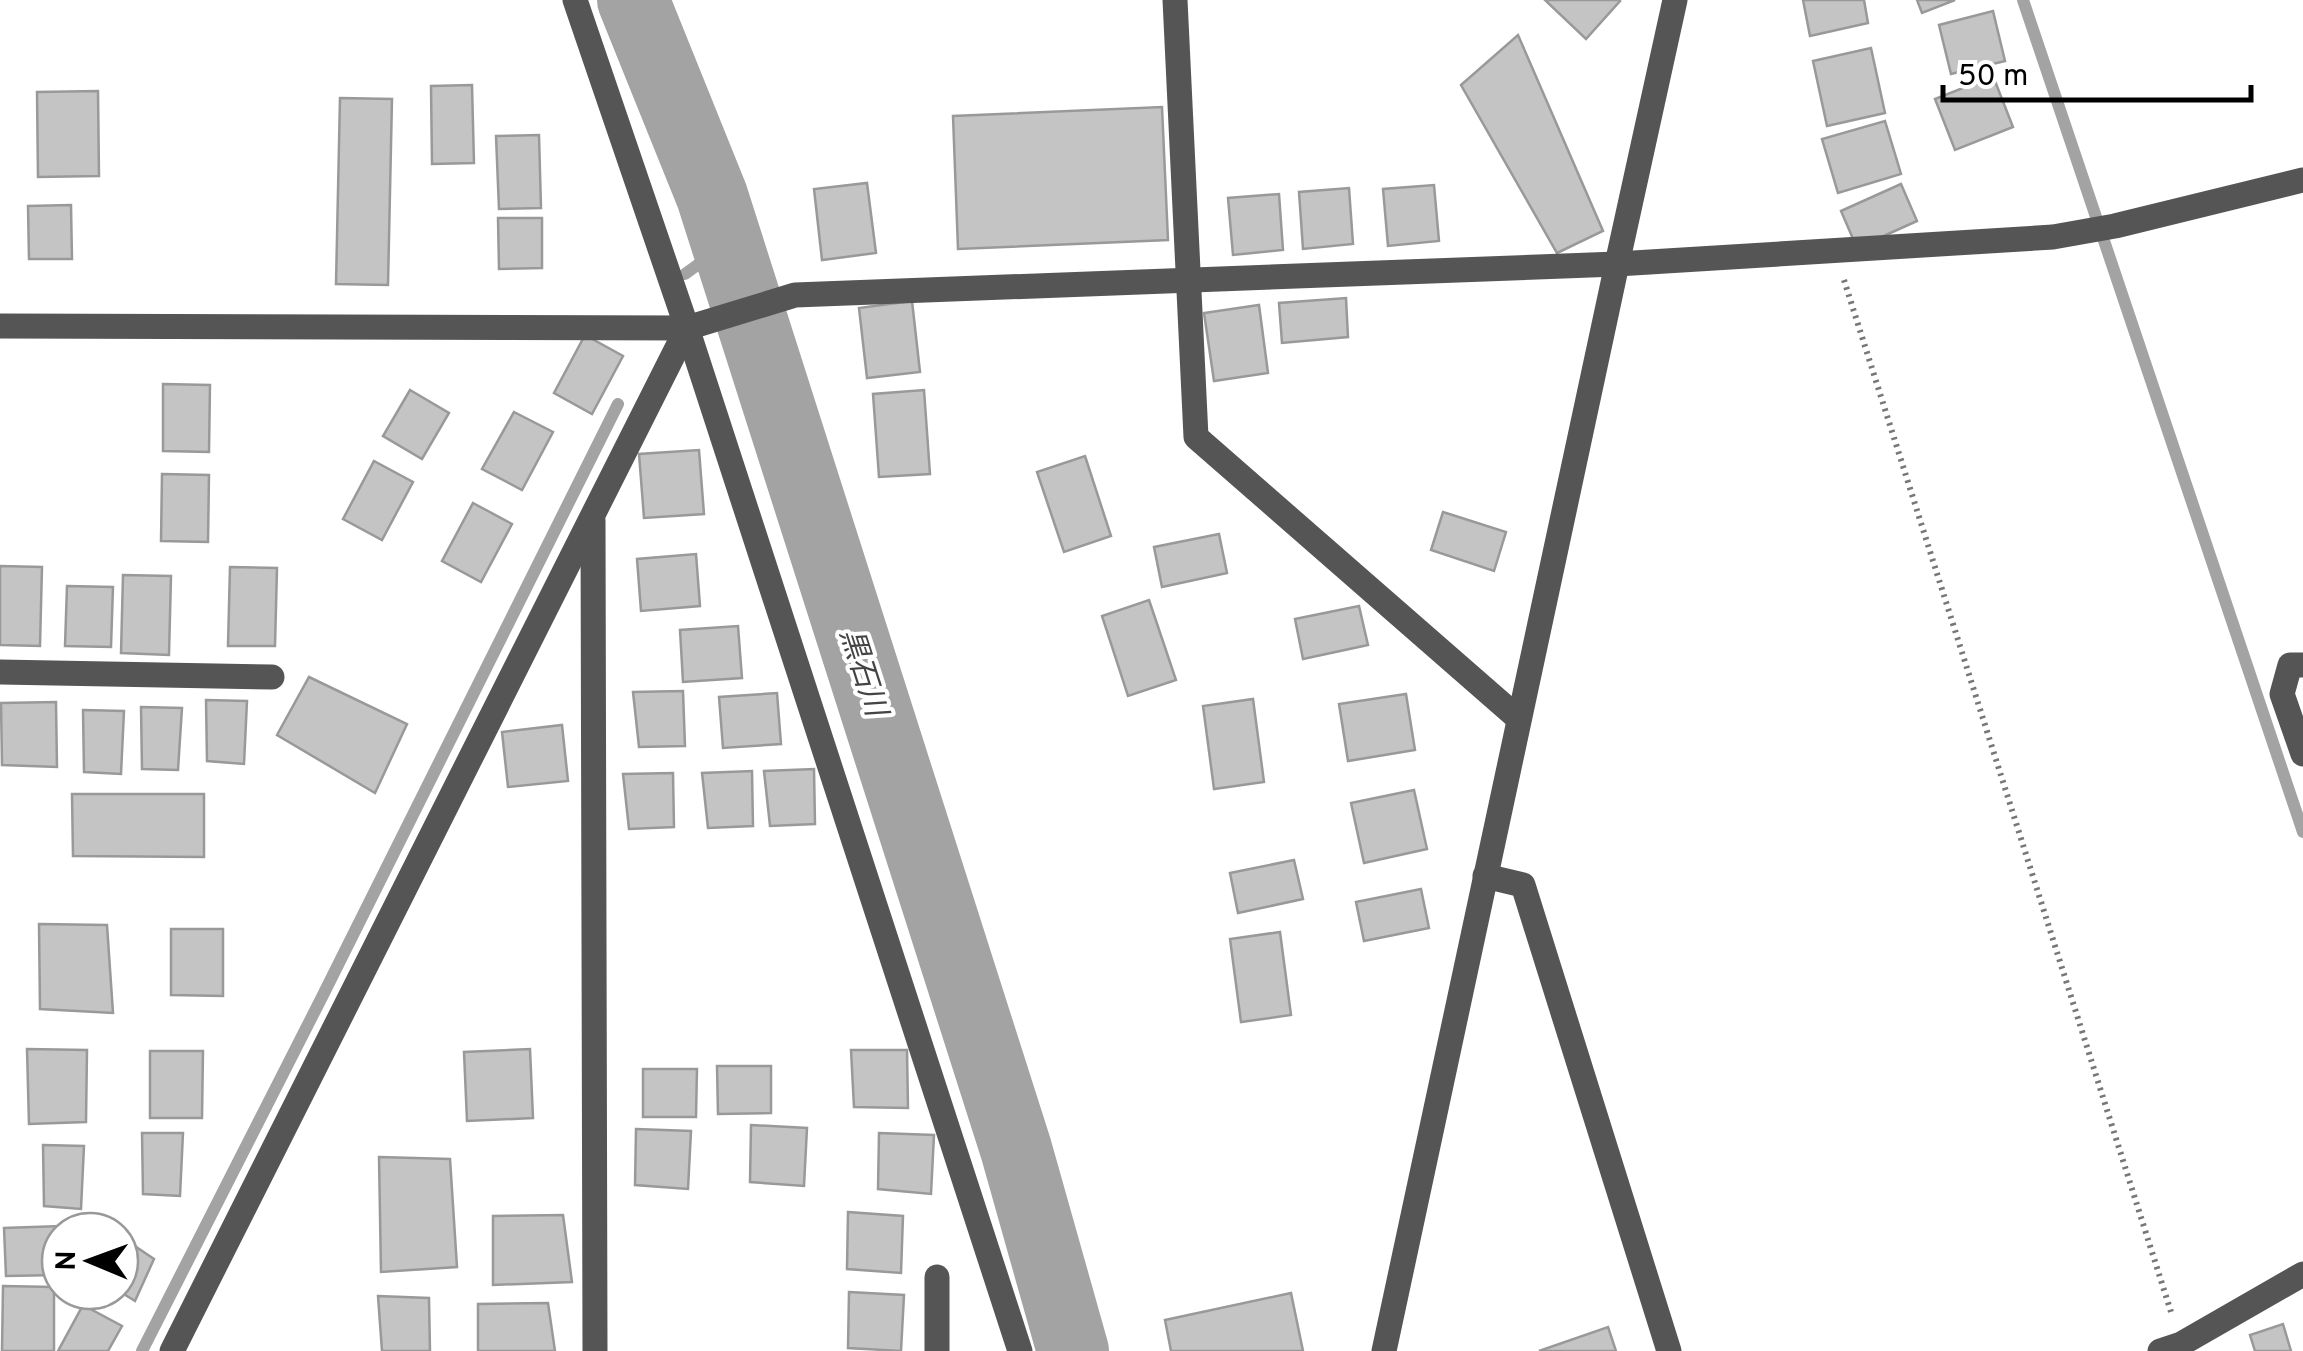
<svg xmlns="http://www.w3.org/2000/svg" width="2303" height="1351" viewBox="0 0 2303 1351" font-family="Overpass,'Noto Sans JP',sans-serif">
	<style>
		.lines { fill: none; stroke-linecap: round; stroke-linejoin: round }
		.stream { stroke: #a3a3a3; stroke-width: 12 }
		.river { stroke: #a3a3a3; stroke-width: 72 }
		.building { fill: #c4c4c4; stroke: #999; stroke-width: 2.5 }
		.path { stroke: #777; stroke-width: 6; stroke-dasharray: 2.5 5; stroke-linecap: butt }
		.minor { stroke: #555; stroke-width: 25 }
		.labels { text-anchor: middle; stroke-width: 8; stroke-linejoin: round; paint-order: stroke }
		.water-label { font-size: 30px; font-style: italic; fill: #444; stroke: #fff }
	</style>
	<rect width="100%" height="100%" fill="#fff"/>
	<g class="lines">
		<g class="stream">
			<polyline points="2023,0 2303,832"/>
			<polyline points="685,274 703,261 712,196"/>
			<polyline points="142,1351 322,997 618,404"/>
		</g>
		<polyline class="river" points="633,0 712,196 1016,1149 1073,1351"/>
	</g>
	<g class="building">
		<polygon points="1545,0 1619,0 1620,1 1586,39"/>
		<polygon points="1803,0 1864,0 1868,23 1810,36"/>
		<polygon points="1917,0 1955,0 1922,13"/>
		<polygon points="1993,11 2005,61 1951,74 1939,25"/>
		<polygon points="1518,35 1603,231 1557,253 1461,85"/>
		<polygon points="1871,48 1885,113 1827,126 1813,61"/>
		<polygon points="1993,76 2013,127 1955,150 1935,99"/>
		<polygon points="472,85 474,163 432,164 431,86"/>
		<polygon points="98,91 99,176 38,177 37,92"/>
		<polygon points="340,98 392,99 388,285 336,284"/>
		<polygon points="1162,107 1168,240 958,249 953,116"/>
		<polygon points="1885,121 1901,174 1838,193 1822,139"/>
		<polygon points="539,135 541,208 499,209 496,136"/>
		<polygon points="867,183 876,253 822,260 814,189"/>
		<polygon points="1901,184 1917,221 1857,248 1841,211"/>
		<polygon points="1434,185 1439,241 1388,246 1383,189"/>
		<polygon points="1349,188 1353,244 1303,249 1299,192"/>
		<polygon points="1279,194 1283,250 1233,255 1228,198"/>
		<polygon points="71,205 72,259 29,259 28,206"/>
		<polygon points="498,218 542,218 542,268 499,269"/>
		<polygon points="1346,298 1348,337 1282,343 1279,303"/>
		<polygon points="912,301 920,372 867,378 859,308"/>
		<polygon points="1259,305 1268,373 1214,381 1204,313"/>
		<polygon points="585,335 623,356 592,414 554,393"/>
		<polygon points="163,384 210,385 209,452 163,451"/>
		<polygon points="410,390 449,413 422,459 383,436"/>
		<polygon points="924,390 930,474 879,477 873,394"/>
		<polygon points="514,412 553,432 522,490 482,469"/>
		<polygon points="699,450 704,514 644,518 639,454"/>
		<polygon points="1085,456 1111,536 1064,552 1037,472"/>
		<polygon points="374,461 413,482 382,540 343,519"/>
		<polygon points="162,474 209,475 208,542 161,541"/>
		<polygon points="473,503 512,524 481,582 442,561"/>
		<polygon points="1443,512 1506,532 1494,571 1431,550"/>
		<polygon points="1219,534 1227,573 1162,587 1154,547"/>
		<polygon points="696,554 700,606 641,611 637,559"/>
		<polygon points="0,566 42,567 40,646 0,645"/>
		<polygon points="230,567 277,568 275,646 228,646"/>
		<polygon points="123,575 171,576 169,655 121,653"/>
		<polygon points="67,586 113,587 111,647 65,646"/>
		<polygon points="1149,600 1176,680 1128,696 1102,616"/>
		<polygon points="1359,606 1368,645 1303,659 1295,619"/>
		<polygon points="738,626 742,678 683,682 680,630"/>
		<polygon points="309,677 407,724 375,793 277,735"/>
		<polygon points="683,691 685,746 639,747 633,692"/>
		<polygon points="777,693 781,744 723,748 719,697"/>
		<polygon points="1406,694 1415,750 1348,761 1339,704"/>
		<polygon points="1253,699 1264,782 1214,789 1203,706"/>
		<polygon points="206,700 247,701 244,764 207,761"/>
		<polygon points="56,702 57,767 2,765 1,703"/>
		<polygon points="141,707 182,708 178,770 142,769"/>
		<polygon points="83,710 124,711 121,774 84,772"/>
		<polygon points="562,725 568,781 508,787 502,732"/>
		<polygon points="814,769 815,824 770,826 764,771"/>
		<polygon points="752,771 753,826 708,828 702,773"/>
		<polygon points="673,773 674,827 629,829 623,774"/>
		<polygon points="1414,790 1427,849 1364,863 1351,803"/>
		<polygon points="72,794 204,794 204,857 73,856"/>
		<polygon points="1294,860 1303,899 1238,913 1230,873"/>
		<polygon points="1421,889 1429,928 1364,941 1356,902"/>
		<polygon points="39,924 107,925 113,1013 40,1009"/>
		<polygon points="171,929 223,929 223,996 171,995"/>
		<polygon points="1280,932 1291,1015 1241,1022 1230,939"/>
		<polygon points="27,1049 87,1050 86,1122 29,1124"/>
		<polygon points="530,1049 533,1118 467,1121 464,1052"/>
		<polygon points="851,1050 907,1050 908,1108 854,1107"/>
		<polygon points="150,1051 203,1051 202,1118 150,1118"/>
		<polygon points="717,1066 771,1066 771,1113 718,1114"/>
		<polygon points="643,1069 697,1069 696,1117 643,1117"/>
		<polygon points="751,1125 807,1128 804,1186 750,1182"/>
		<polygon points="636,1129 691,1131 688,1189 635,1185"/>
		<polygon points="142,1133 183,1133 180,1196 143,1194"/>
		<polygon points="879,1133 934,1135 931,1194 878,1189"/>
		<polygon points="43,1145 84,1146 81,1209 44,1206"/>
		<polygon points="379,1157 450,1159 457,1267 381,1272"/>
		<polygon points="848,1212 903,1216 901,1273 847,1269"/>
		<polygon points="563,1215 572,1282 493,1285 493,1216"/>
		<polygon points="61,1226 60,1275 6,1276 4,1228"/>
		<polygon points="120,1236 154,1259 135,1301 119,1291"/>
		<polygon points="3,1286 54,1287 54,1351 2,1351"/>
		<polygon points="849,1292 904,1295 901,1351 848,1348"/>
		<polygon points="1291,1293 1303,1351 1171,1351 1165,1320"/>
		<polygon points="378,1296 429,1298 430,1351 382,1351"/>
		<polygon points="548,1303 555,1351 478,1351 478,1304"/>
		<polygon points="83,1305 122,1326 108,1351 58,1351"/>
		<polygon points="2283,1324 2291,1351 2255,1351 2250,1335"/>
		<polygon points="1608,1327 1616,1351 1539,1351"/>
	</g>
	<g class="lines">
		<polyline class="path" points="1844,280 2171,1312"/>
		<g class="minor">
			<polyline points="575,0 687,328 1020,1351"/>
			<polyline points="1175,0 1196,437 1519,719"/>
			<polyline points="0,326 687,328 795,295 1617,264 2053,237 2115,226 2303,180"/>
			<polyline points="593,521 595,1351"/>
			<polyline points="2303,665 2290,665 2282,694 2303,754"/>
			<polyline points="0,672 272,677"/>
			<polyline points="1485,876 1523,885 1669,1351"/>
			<polyline points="937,1277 937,1351"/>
			<polyline points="172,1351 687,328"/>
			<polyline points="1384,1351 1617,264 1675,0"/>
			<polyline points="2160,1351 2181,1344 2303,1274"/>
		</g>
	</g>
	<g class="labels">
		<g class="water-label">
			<text transform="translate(864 672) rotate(72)" y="10">黒石川</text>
		</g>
	</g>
	<g transform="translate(90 1261) rotate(271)"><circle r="48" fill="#ffffff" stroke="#999999" stroke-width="2.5"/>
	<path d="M0-8L18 38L0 25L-18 38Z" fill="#000000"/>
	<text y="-15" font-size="28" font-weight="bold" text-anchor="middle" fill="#000000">N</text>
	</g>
	<path d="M1943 85v15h308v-15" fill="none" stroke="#000000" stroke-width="5"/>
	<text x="1958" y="85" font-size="30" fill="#000000" stroke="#ffffff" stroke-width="8" paint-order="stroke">50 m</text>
</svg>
